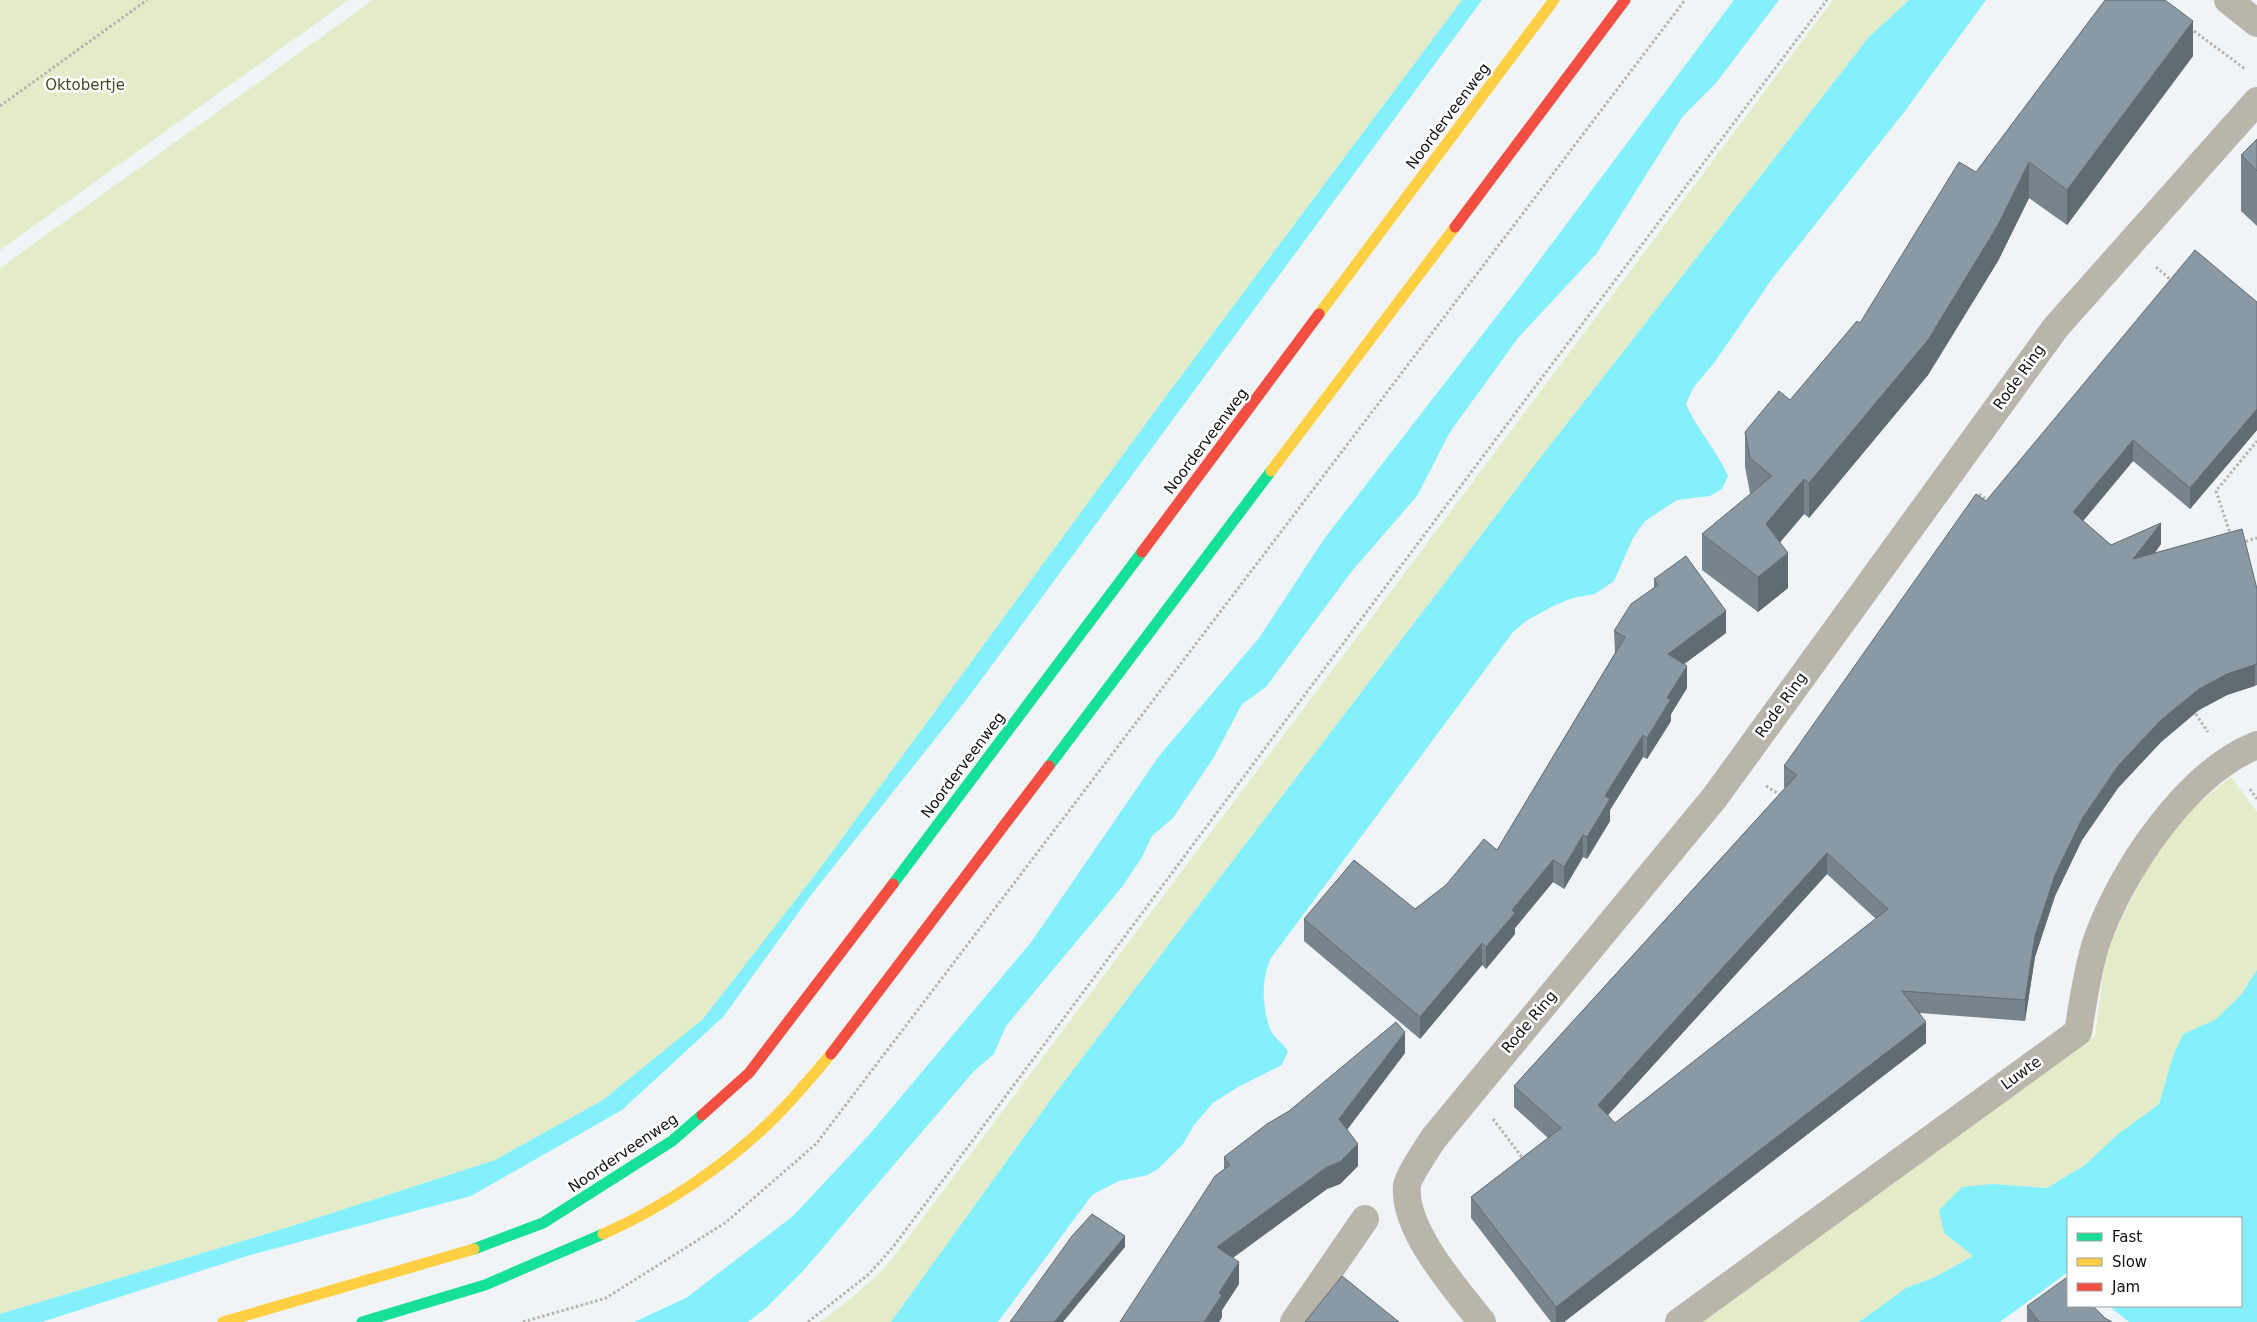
<svg xmlns="http://www.w3.org/2000/svg" width="2257" height="1322" viewBox="0 0 2257 1322" font-family="'DejaVu Sans',sans-serif">
	<style>
		.green { fill: #e4ebc9 }
		.water { fill: #84f0fc }
		.lines { fill: none; stroke-linecap: round; stroke-linejoin: round }
		.path { stroke: #b6b3ad; stroke-width: 3; stroke-dasharray: 2.5 2.5; stroke-linecap: butt }
		.street { stroke: #bab5aa; stroke-width: 28 }
		.fast { stroke: #16e098; stroke-width: 11 }
		.slow { stroke: #ffcf43; stroke-width: 11 }
		.jam { stroke: #f24e42; stroke-width: 11 }
		.wall { fill: #77848c; fill-rule: evenodd }
		.shaded-wall { fill: #616b72 }
		.building { fill: #8a99a3; stroke: #616b72; fill-rule: evenodd }
		.labels { text-anchor: middle; stroke-width: 5; stroke-linejoin: round; paint-order: stroke }
		.park-label { font-size: 15px; fill: #454a1f; stroke: #fff }
		.street-label { font-size: 15px; fill: #101213; stroke: #fff }
	</style>
	<rect width="100%" height="100%" fill="#f1f4f7"/>
	<g class="green">
		<polygon points="0,0 349,0 0,250"/>
		<polygon points="373,0 1462,0 1158,407 821,867 703,1019 603,1100 495,1160 289,1227 0,1314 0,268"/>
		<path d="M 1833,0 L 1909,0 L 1869,37 L 1540,458 L 1054,1095 L 891,1322 L 820,1322 C 849,1300 876,1280 898,1251 Z"/>
		<polygon points="2231,777 2257,812 2257,970 2242,995 2215,1020 2183,1034 2172,1059 2159,1104 2118,1135 2085,1165 2047,1188 1992,1184 1944,1233 1973,1256 1933,1278 1906,1288 1859,1322 1697,1322 2095,1036 2106,951 2148,866 2187,812"/>
	</g>
	<g class="water">
		<polygon points="1462,0 1482,0 970,695 811,895 724,1016 622,1110 471,1196 250,1255 42,1322 0,1322 0,1314 289,1227 495,1160 603,1100 703,1019 821,867 1158,407"/>
		<polygon points="1734,0 1779,0 1716,83 1683,116 1597,253 1518,338 1450,432 1417,496 1352,571 1266,687 1242,704 1214,757 1173,818 1152,836 1142,857 1122,887 1006,1026 994,1054 974,1071 804,1270 766,1308 748,1322 634,1322 686,1298 793,1216 868,1136 1032,941 1159,756 1259,638 1324,539 1520,286"/>
		<path d="M 1909,0 L 1986,0 L 1905,111 L 1772,279 L 1714,363 L 1693,388 L 1686,404 C 1697,430 1717,450 1728,476 L 1722,489 L 1710,496 L 1677,500 L 1645,521 L 1633,538 L 1614,581 L 1595,594 L 1573,598 L 1553,606 L 1526,621 L 1513,632 L 1271,958 C 1261,979 1262,1006 1270,1029 C 1273,1036 1283,1044 1288,1051 L 1282,1065 L 1238,1087 L 1213,1103 L 1194,1125 L 1183,1144 L 1158,1169 L 1148,1175 L 1119,1181 L 1092,1195 L 998,1322 L 891,1322 L 1054,1095 L 1540,458 L 1869,37 Z"/>
		<polygon points="2257,970 2257,1322 2129,1322 2109,1306 2241,1306 2241,1218 2068,1218 2068,1272 2000,1322 1859,1322 1906,1288 1933,1278 1973,1256 1944,1233 1939,1210 1962,1187 1992,1184 2047,1188 2085,1165 2117,1135 2159,1104 2172,1059 2183,1034 2215,1020 2241,995"/>
	</g>
	<g class="lines">
		<g class="path">
			<polyline points="2190,28 2245,69"/>
			<polyline points="0,106 147,0"/>
			<polyline points="2156,267 2172,281"/>
			<polyline points="1979,494 1990,502"/>
			<polyline points="2231,536 2216,491 2257,441"/>
			<polyline points="2241,543 2257,538"/>
			<polyline points="2193,710 2208,732"/>
			<polyline points="1766,786 1782,796"/>
			<polyline points="2250,789 2257,799"/>
			<polyline points="1493,1119 1524,1160"/>
			<polyline points="523,1322 606,1298 725,1223 816,1144 1685,0"/>
			<path d="M 808,1322 L 869,1274 L 893,1247 C 1204,831 1513,413 1827,0"/>
		</g>
		<g class="street">
			<polyline points="2228,0 2257,23"/>
			<polyline points="1294,1322 1365,1219"/>
			<path d="M 1482,1322 C 1456,1289 1403,1230 1407,1186 C 1408,1176 1427,1149 1433,1139 L 1715,797 L 2056,327 L 2257,101"/>
			<path d="M 1679,1322 L 2078,1032 C 2083,1003 2087,971 2096,943 C 2120,873 2186,773 2257,745"/>
		</g>
		<g class="fast">
			<polyline points="1049,766 1271,471"/>
			<polyline points="893,884 1142,552"/>
			<polyline points="474,1249 543,1223 672,1141 702,1115"/>
			<polyline points="362,1322 485,1285 603,1234"/>
		</g>
		<g class="slow">
			<polyline points="1319,314 1554,0"/>
			<polyline points="1271,471 1455,227"/>
			<path d="M 603,1234 C 663,1208 729,1163 775,1117 C 795,1097 813,1075 831,1054"/>
			<polyline points="223,1322 474,1249"/>
		</g>
		<g class="jam">
			<polyline points="1455,227 1625,0"/>
			<polyline points="1142,552 1319,314"/>
			<polyline points="831,1054 1049,766"/>
			<polyline points="702,1115 749,1073 893,884"/>
		</g>
	</g>
	<g class="wall">
		<polygon points="2193,56 2067,225 2029,198 1998,261 1928,375 1809,518 1804,514 1780,542 1788,588 1758,612 1702,570 1702,534 1751,494 1750,493 1745,467 1745,432 1790,400 1860,323 1976,172"/>
		<polygon points="2257,139 2257,226 2241,211 2241,155"/>
		<path d="M 2257,302 L 2257,430 L 2190,509 L 2133,461 L 2083,521 L 2111,545 L 2161,544 L 2155,553 L 2257,589 L 2257,685 L 2227,695 L 2199,710 L 2161,742 L 2118,788 L 2082,840 L 2055,896 L 2035,957 L 2025,1021 L 1920,1013 L 1926,1043 L 1564,1322 L 1551,1322 L 1471,1218 L 1471,1197 L 1548,1138 L 1514,1107 L 1514,1086 L 1785,788 L 1784,787 L 1784,766 L 1986,501 ZM 1827,874 L 1876,919 L 1615,1123 L 1608,1115 Z"/>
		<polygon points="1654,579 1726,633 1684,664 1687,688 1671,714 1671,721 1647,759 1643,757 1610,810 1610,821 1587,859 1583,857 1564,889 1553,882 1515,928 1515,934 1486,969 1482,965 1420,1039 1304,941 1304,919 1415,909 1497,850 1615,653 1614,631 1654,588"/>
		<polygon points="1405,1053 1347,1130 1358,1166 1340,1184 1327,1189 1233,1258 1239,1284 1222,1310 1222,1317 1219,1322 1120,1322 1224,1169 1224,1157"/>
		<polygon points="2027,1306 2105,1318 2112,1322 2027,1322"/>
	</g>
	<g class="shaded-wall">
		<polygon points="2193,21 2193,56 2067,225 2067,190"/>
		<polygon points="2029,162 2029,198 1998,261 1928,375 1809,518 1809,483"/>
		<polygon points="2257,409 2257,430 2190,509 2190,488"/>
		<polygon points="2133,440 2133,461 2073,533 2073,512"/>
		<polygon points="1804,479 1804,514 1766,559 1766,524"/>
		<polygon points="2161,523 2161,544 2133,580 2133,559"/>
		<polygon points="1788,553 1788,588 1758,612 1758,577"/>
		<polygon points="1726,611 1726,633 1668,676 1668,654"/>
		<polygon points="2255,664 2255,686 2227,695 2199,710 2161,742 2118,788 2082,840 2055,896 2035,957 2025,1021 2025,1000 2035,936 2055,875 2082,819 2118,766 2161,720 2199,689 2227,674"/>
		<polygon points="1687,666 1687,688 1671,714 1671,721 1647,759 1647,738 1667,698"/>
		<polygon points="1643,735 1643,757 1610,810 1610,821 1587,859 1587,837 1605,796"/>
		<polygon points="1583,835 1583,857 1564,889 1564,867"/>
		<polygon points="1827,853 1827,874 1598,1126 1598,1105"/>
		<polygon points="1553,860 1553,882 1515,928 1515,934 1486,969 1486,947 1512,910"/>
		<polygon points="1482,943 1482,965 1420,1039 1420,1017"/>
		<polygon points="1926,1022 1926,1043 1564,1322 1556,1322 1556,1307"/>
		<polygon points="1405,1032 1405,1053 1339,1140 1339,1119"/>
		<polygon points="1358,1144 1358,1166 1340,1184 1327,1189 1217,1269 1217,1247"/>
		<polygon points="1125,1236 1125,1247 1063,1322 1054,1322"/>
		<polygon points="1239,1262 1239,1284 1222,1310 1222,1317 1219,1322 1204,1322 1219,1293"/>
	</g>
	<g class="building">
		<polygon points="2105,0 2165,0 2193,21 2067,190 2029,162 1998,225 1928,340 1809,483 1804,479 1766,524 1788,553 1758,577 1702,534 1772,476 1750,458 1745,432 1779,391 1790,400 1857,321 1860,323 1959,162 1976,172"/>
		<polygon points="2257,139 2257,171 2241,155"/>
		<path d="M 2195,250 L 2257,302 L 2257,409 L 2190,488 L 2133,440 L 2073,512 L 2111,545 L 2161,523 L 2133,559 L 2242,529 L 2257,589 L 2257,664 L 2227,674 L 2199,689 L 2161,720 L 2118,766 L 2082,819 L 2055,875 L 2035,936 L 2025,1000 L 1902,991 L 1926,1022 L 1556,1307 L 1471,1197 L 1561,1128 L 1514,1086 L 1797,775 L 1784,766 L 1976,494 L 1986,501 ZM 1827,853 L 1888,909 L 1615,1123 L 1598,1105 Z"/>
		<polygon points="1686,556 1726,611 1668,654 1687,666 1667,698 1671,699 1647,738 1643,735 1605,796 1610,799 1587,837 1583,835 1564,867 1553,860 1512,910 1515,913 1486,947 1482,943 1420,1017 1304,919 1354,860 1415,909 1446,885 1484,839 1497,850 1625,637 1614,631 1631,604 1658,585 1654,579"/>
		<polygon points="1396,1022 1405,1032 1339,1119 1358,1144 1340,1162 1327,1167 1217,1247 1239,1262 1219,1293 1222,1295 1204,1322 1120,1322 1215,1176 1230,1165 1224,1157 1267,1124 1289,1111"/>
		<polygon points="1092,1214 1125,1236 1054,1322 1010,1322 1072,1236"/>
		<polygon points="1342,1276 1399,1322 1305,1322"/>
		<polygon points="2066,1278 2068,1280 2068,1306 2093,1306 2105,1318 2112,1322 2039,1322 2027,1306"/>
	</g>
	<g class="labels">
		<g class="park-label">
			<text x="85" y="90">Oktobertje</text>
		</g>
		<g class="street-label">
			<text transform="translate(1448 116) rotate(-53)" y="5">Noorderveenweg</text>
			<text transform="translate(2019 377) rotate(-54)" y="5">Rode Ring</text>
			<text transform="translate(1206 441) rotate(-53)" y="5">Noorderveenweg</text>
			<text transform="translate(1781 705) rotate(-54)" y="5">Rode Ring</text>
			<text transform="translate(963 765) rotate(-53)" y="5">Noorderveenweg</text>
			<text transform="translate(1529 1022) rotate(-50)" y="5">Rode Ring</text>
			<text transform="translate(2021 1073) rotate(-36)" y="5">Luwte</text>
			<text transform="translate(623 1153) rotate(-34)" y="5">Noorderveenweg</text>
		</g>
	</g>
	<rect x="2067" y="1217" width="175" height="90" fill="#ffffff" stroke="#9fa0a1"/>
	<rect x="2077" y="1233" width="25" height="8" fill="#16e098" stroke="#9fa0a1"/>
	<text x="2112" y="1242" font-size="15" fill="#101213">Fast</text>
	<rect x="2077" y="1258" width="25" height="8" fill="#ffcf43" stroke="#9fa0a1"/>
	<text x="2112" y="1267" font-size="15" fill="#101213">Slow</text>
	<rect x="2077" y="1283" width="25" height="8" fill="#f24e42" stroke="#9fa0a1"/>
	<text x="2112" y="1292" font-size="15" fill="#101213">Jam</text>
</svg>
